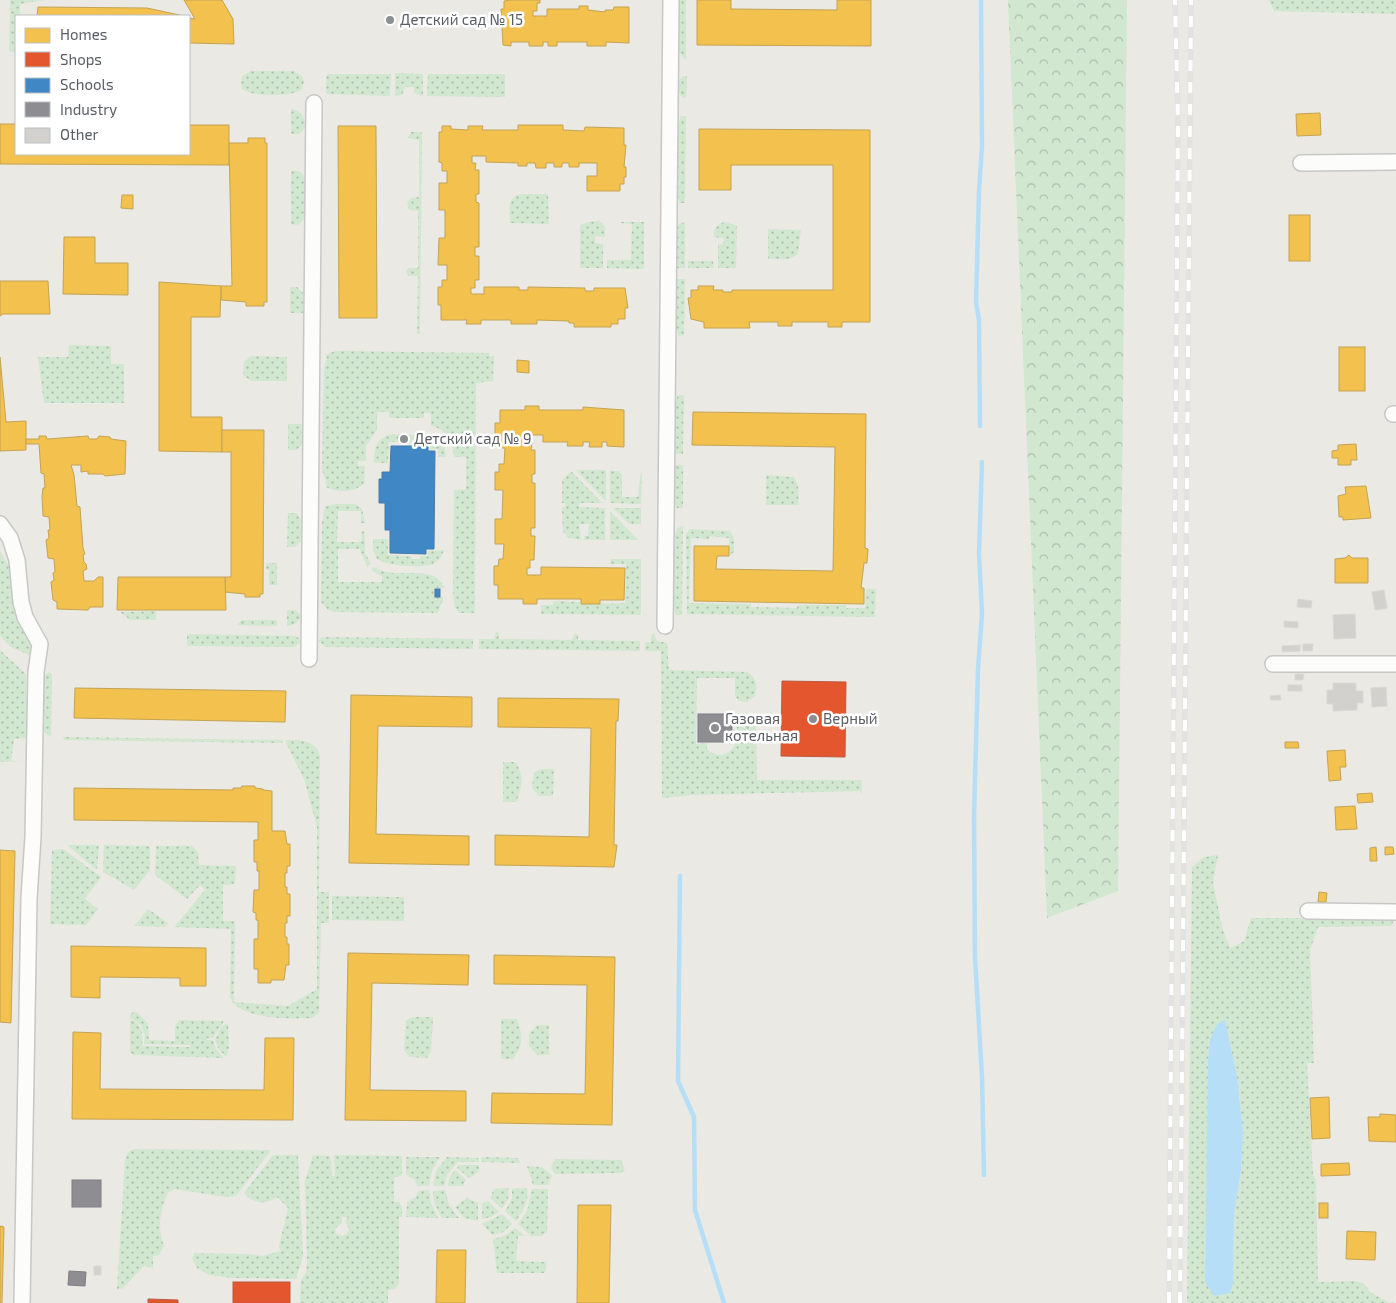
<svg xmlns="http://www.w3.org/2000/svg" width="1396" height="1303" viewBox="0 0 1396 1303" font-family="'Exo 2',sans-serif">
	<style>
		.green { fill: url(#green-dots); fill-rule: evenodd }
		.forest { fill: url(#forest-crowns) }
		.water { fill: #b6dff7 }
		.homes { fill: #f2c14e; stroke: #c4a354 }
		.shops { fill: #e4572e; stroke: #bb593e }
		.schools { fill: #3f88c5; stroke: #477ba8 }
		.industry { fill: #8d8d92; stroke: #7e7f84 }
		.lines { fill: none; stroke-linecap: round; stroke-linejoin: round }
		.stream { stroke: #b6dff7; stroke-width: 4.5 }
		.building { fill: #d2d1ce; stroke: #dad8d4 }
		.minor-casing { stroke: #c7c7c6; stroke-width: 18 }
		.minor { stroke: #fcfcfb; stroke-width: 15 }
		.rail-casing { stroke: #e2e2e1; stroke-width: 5.5 }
		.rail { stroke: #fff; stroke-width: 4; stroke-dasharray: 11; stroke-linecap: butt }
		.poi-dot { fill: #8c8f90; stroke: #fff; stroke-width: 2 }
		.labels { text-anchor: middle; stroke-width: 5; stroke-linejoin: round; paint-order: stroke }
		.poi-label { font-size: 15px; fill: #5a5e63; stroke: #fff; text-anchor: start }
	</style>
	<defs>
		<pattern id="green-dots" width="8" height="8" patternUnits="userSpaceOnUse" patternTransform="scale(1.25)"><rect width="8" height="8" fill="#d2e7cf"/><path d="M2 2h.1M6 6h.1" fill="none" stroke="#adbeac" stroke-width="1.8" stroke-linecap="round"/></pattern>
		<pattern id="forest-crowns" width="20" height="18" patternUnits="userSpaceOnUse" patternTransform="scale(1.25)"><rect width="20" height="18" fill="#d2e7cf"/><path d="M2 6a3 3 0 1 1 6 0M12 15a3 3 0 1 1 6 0" fill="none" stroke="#adbeac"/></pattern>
	</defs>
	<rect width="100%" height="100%" fill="#eae9e4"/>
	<g class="green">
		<polygon points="10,0 45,0 20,4 20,16 16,16 16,52 9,51"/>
		<polygon points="679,0 686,0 686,61 678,51"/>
		<polygon points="1269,0 1396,0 1396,14 1274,11"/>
		<path d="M 251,71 L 294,71 L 302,76 L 304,82 L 302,89 C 294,97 251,97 242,89 L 241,83 L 242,76 Z"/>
		<polygon points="395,73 423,74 423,96 414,93 414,87 405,87 402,95 395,96"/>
		<polygon points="329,74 391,74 390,96 327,94 326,93 326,76"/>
		<polygon points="428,74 505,74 505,97 427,96"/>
		<path d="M 683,76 L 687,76 L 686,98 L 681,96 C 675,90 677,81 683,76 Z"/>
		<path d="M 291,109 C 303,111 305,118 305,128 L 299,134 L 291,134 Z"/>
		<polygon points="681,116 686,116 685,203 680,203 677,195 677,126"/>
		<polygon points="411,132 422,132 420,334 417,334 418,276 408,276 406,271 409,268 418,268 418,211 409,210 407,202 411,198 419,197 419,140 408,138"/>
		<polygon points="291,171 299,171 305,177 304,219 298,225 291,224"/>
		<path d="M 520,194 L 548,194 L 549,224 L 510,223 C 510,211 506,198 520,194 Z"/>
		<polygon points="600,221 605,227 605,237 595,236 595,243 603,244 603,268 580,268 580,225 588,222"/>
		<polygon points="622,222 644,222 644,269 607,268 607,260 631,260 632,224 620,223"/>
		<polygon points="685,222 685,268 676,268 677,228 679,224"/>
		<polygon points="727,222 737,226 736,268 718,268 718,244 723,244 724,238 714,237 714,230 720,223"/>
		<polygon points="768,229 801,230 798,254 790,259 768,259"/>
		<polygon points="688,261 713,261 714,268 688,268"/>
		<polygon points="676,279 685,279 684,335 679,336 675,327"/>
		<polygon points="290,287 297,287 303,293 303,313 290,313"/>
		<polygon points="69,345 111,346 111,364 124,364 124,403 44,403 38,357 68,357"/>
		<path d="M 335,351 L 489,353 L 489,356 L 494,356 L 493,381 L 476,383 L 475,613 L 459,613 L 455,608 L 453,595 L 454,490 L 466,489 L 466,457 L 454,457 C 453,442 447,429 431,426 L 431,413 L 424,413 L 424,418 L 389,418 L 389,412 L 377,412 L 377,430 L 366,446 L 366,461 L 358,461 L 358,466 L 365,466 L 364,483 C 355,493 338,493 326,487 L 327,485 L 325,483 L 326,481 L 322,470 L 324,365 L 327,359 L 326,355 Z"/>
		<polygon points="251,356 287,357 287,381 251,381 243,375 244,362"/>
		<polygon points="678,395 684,395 683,454 675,454 675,405"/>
		<polygon points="288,424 302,424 302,445 296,450 288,450"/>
		<path d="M 392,434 L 436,436 L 444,444 L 446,457 L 438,457 L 438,449 L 430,449 L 430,442 L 389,442 L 388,463 L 374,463 C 374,448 376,438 392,434 Z"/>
		<polygon points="674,465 683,465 683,508 677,508 674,504"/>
		<polygon points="576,470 606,470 606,501"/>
		<polygon points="571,471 602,503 579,503 579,507 605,508 605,540 584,540 584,536 588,536 589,524 579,524 581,540 569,538 563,532 562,507 565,507 565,503 562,503 562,480"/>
		<polygon points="610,471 619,471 622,475 622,497 638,497 640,476 642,472 641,504 610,503"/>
		<polygon points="766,475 794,477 798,486 799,505 766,505"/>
		<path d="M 335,504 L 355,504 L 362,509 L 365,523 L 361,523 L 361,511 L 338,511 L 337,542 L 361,542 L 362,531 L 365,531 L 365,553 L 371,564 L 367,567 L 360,549 L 338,549 L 338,582 L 382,582 L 382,576 L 371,570 L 374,567 C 395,582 432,561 445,588 L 435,588 L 435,597 L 444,597 L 438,613 L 335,612 L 328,610 L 321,602 L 322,523 L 325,506 Z"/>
		<polygon points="613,508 641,508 641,524 629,524"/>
		<polygon points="610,511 638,540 610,540"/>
		<polygon points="288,513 296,513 301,519 301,541 295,547 287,547"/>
		<polygon points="683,526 682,615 676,615 673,608 674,536 678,528"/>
		<polygon points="690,529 730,531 734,538 734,552 729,556 729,538 710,536 709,539 691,538 689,603 751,604 751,607 797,608 798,605 846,605 846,608 865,608 866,589 876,589 875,617 687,614 686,534"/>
		<path d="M 373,539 L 388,539 L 388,555 L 411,556 L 412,559 L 420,559 L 420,556 L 428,556 L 428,551 L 444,550 C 442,555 440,560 435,563 C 425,569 386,566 377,559 L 373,550 Z"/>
		<polygon points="0,552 9,566 35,649 34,654 29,655 11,647 0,636"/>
		<polygon points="611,559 641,559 641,615 541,614 541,605 553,605 554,601 580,602 580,604 625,603 626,564 610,564"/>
		<polygon points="266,563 277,563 277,585 269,585 269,570 266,569"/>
		<path d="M 287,610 L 295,610 L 301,615 C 300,622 293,626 287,626 Z"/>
		<polygon points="156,611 156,620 130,620 120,612"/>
		<polygon points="242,620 277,620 277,626 237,625"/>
		<polygon points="496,632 499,633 499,639 572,640 575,633 578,635 578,640 640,641 640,651 479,649 479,639 494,639"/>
		<path d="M 654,633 L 657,641 L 667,643 L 669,670 L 747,672 C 756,677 758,686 755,696 L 747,702 L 739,701 L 735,696 L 735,678 L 697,678 L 696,744 L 707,743 L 707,749 C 716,759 731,756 736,742 C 738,734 736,721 736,713 L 748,714 L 756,725 L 757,780 L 861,780 L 862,793 L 860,791 L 692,795 L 662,798 L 661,651 L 645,651 L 645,642 L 651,642 L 651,635 Z"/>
		<polygon points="187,634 295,636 299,638 300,643 294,647 187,646"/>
		<polygon points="322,637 473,639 473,649 326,647 318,641"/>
		<polygon points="0,650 26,674 27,738 14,739 11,761 25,761 0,762"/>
		<polygon points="49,672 52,675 51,737 45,733 42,726 42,678"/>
		<polygon points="63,737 283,740 282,743 64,740"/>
		<path d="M 286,740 C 301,740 316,740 320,756 L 319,892 L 329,892 L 329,923 L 321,923 L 319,1013 L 312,1018 C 293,1019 238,1020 230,997 L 231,929 L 174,927 L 205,890 L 200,885 L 187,899 L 155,875 L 156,846 L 192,846 L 198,852 L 199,865 L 236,866 L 235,884 L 223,885 L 223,921 L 235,921 L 234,1002 L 288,1006 L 317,989 L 317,827 L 304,779 L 286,743 Z"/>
		<path d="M 503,762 L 515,762 C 525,775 522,789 516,802 L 503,802 Z"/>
		<polygon points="542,769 554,769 553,796 539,796 532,788 534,772"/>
		<polygon points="67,845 99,845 97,870"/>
		<polygon points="104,845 150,846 150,870 134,890 103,872"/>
		<polygon points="63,849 101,877 85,899 98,909 86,925 50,924 52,850"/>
		<path d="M 1218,855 L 1213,883 L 1223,930 L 1230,948 L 1244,941 L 1251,918 L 1394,918 L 1392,926 L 1318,927 L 1310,950 L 1314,1063 L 1307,1063 L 1313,1175 L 1316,1180 L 1318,1282 L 1356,1281 L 1364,1284 L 1370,1292 L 1388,1302 L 1396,1303 L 1187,1303 L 1192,867 L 1204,857 ZM 1225,1021 L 1237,1076 L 1243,1131 L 1241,1172 L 1234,1214 L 1233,1284 L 1205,1281 L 1209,1051 L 1210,1039 L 1217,1024 Z"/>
		<polygon points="332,896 404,897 404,921 332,920"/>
		<polygon points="148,909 168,923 165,927 134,926"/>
		<path d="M 136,1012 L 148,1023 L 149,1040 L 175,1041 L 175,1026 L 179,1020 L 224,1021 L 213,1038 L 207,1038 L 207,1040 L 213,1040 L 216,1049 L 224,1058 L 133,1055 L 130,1052 L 130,1020 C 143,1023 143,1034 142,1046 L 190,1047 L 190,1045 L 144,1044 L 145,1036 L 141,1025 L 130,1018 L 131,1013 Z"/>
		<polygon points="413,1017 433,1017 431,1051 427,1058 409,1057 404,1050 406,1020"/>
		<path d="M 501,1019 L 517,1019 C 523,1035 523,1046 513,1059 L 501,1059 Z"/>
		<polygon points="228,1023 229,1049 226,1057 218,1048 215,1039 221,1027"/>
		<polygon points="537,1025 549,1025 549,1055 537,1055 529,1046 529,1034"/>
		<path d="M 134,1149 L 271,1150 L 236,1196 L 225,1197 L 174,1189 L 168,1193 C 160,1210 157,1227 164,1246 L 159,1255 L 153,1256 L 153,1268 L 144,1266 L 123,1288 L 117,1290 L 125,1160 L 128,1152 Z"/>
		<path d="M 273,1155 L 298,1155 L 303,1257 L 296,1279 L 233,1278 L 209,1275 L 197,1268 L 192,1259 L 194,1253 L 248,1254 L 262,1256 L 281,1251 L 279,1246 L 288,1208 L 277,1197 C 266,1205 253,1204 244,1193 Z"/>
		<path d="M 313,1155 L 329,1156 L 331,1160 L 332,1176 L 335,1176 L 334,1155 L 402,1156 L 402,1175 L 394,1178 L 394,1202 L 399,1202 L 402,1207 L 402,1217 L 399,1217 L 399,1283 L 395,1289 L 388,1290 L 388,1303 L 300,1303 L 301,1280 L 306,1272 L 307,1262 L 305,1181 ZM 342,1217 L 348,1217 L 345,1221 L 349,1229 L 347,1234 L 342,1236 L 336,1234 L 335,1229 L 342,1222 Z"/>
		<polygon points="406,1157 440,1157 432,1170 429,1186 417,1186 415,1180 406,1175"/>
		<polygon points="447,1157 479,1158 479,1162 458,1162 447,1175 444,1186 433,1186 436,1171"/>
		<polygon points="482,1157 518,1158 520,1163 481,1162"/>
		<polygon points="555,1159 621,1160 625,1171 620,1173 555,1174 551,1168"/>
		<polygon points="459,1165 479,1165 479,1172 469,1178 457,1168"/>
		<polygon points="527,1166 542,1167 552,1176 548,1185 533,1185"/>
		<polygon points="455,1170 466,1180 463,1186 448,1186 449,1178"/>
		<polygon points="509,1188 508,1200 502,1209 490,1198 494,1189"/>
		<path d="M 527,1188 C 530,1199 522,1213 516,1221 L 505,1211 L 512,1198 L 512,1189 Z"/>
		<polygon points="532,1189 548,1189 547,1232 541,1236 531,1236 518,1224 527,1211"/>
		<polygon points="429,1190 431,1203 438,1218 406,1217 407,1202 416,1197 418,1191"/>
		<polygon points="445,1190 449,1205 459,1218 442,1218 434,1203 433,1191"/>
		<polygon points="467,1198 478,1203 478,1221 464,1218 455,1207"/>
		<polygon points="488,1201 499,1212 491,1217 482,1219 482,1204"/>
		<polygon points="502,1214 512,1224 504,1232 492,1235 482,1224"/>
		<polygon points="515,1228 525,1236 518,1236 516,1261 546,1262 546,1270 544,1273 497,1273 493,1239 504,1236"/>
	</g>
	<polygon class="forest" points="1008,0 1127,0 1118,891 1047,918"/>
	<polygon class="water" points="1225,1020 1237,1076 1243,1131 1241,1172 1234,1214 1233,1284 1230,1293 1214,1296 1205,1282 1208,1061 1210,1039 1217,1024"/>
	<g class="homes">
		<polygon points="184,0 222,0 233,19 234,44 189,43 189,18 195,19"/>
		<polygon points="510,0 540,0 540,3 537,3 537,11 533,11 533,16 547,16 547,9 579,9 579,6 588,6 588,10 605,12 605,10 613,10 614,7 629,7 629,43 606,42 606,46 587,46 587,42 557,42 557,46 548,46 548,42 543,42 543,46 529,46 529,42 511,42 511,46 503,45 501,9 504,9 504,1"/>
		<polygon points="697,0 731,0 731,9 837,10 837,0 871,0 871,46 697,45"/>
		<polygon points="38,7 147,8 184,16 37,16"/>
		<polygon points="1320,113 1321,135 1297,136 1296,114"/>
		<polygon points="0,124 16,124 16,154 189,154 189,125 229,125 229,165 0,164"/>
		<polygon points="518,125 563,125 563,130 584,131 585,127 624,128 624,145 626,145 624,167 626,167 626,177 624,177 624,184 620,184 620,191 587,191 587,176 597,176 597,163 579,163 579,167 569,167 569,163 562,163 562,167 554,167 554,163 546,163 546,168 536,168 535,163 527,163 527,166 518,166 518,163 486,162 486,156 472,156 472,163 476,163 475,170 479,170 479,194 476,194 476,202 479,203 479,247 475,247 475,256 479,256 479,280 475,280 475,288 471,288 471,294 484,294 484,287 519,287 519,290 528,290 528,287 585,288 585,291 594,291 594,288 625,288 628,308 625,308 625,319 618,319 618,324 611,324 611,327 574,327 574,323 569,323 569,321 537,320 537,324 511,324 511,320 481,320 481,324 466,324 467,320 441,320 441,305 438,305 438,287 442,287 442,280 447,280 447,265 438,265 439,238 445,238 445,210 439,210 439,183 447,183 447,171 442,171 442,163 439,162 439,132 442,132 442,126 451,126 451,129 468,130 468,126 483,126 482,130 518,130"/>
		<polygon points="338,126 376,126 377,318 339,318"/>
		<polygon points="699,129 870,130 870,322 842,322 842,327 828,327 828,322 792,322 792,326 778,326 778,322 749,322 750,328 704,328 704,322 691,319 688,298 691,298 691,290 698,290 698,286 714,286 713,290 723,290 723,292 732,292 732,290 833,290 833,165 731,165 731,190 699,190"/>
		<polygon points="248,138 265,138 265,143 267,143 267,302 264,302 264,306 246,306 246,302 221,300 221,286 232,286 229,143 248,143"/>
		<polygon points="122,195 133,195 133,209 121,208"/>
		<rect x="1289" y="215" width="21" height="46"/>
		<polygon points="64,237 95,237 95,263 128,263 128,295 63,294"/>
		<polygon points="0,281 48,281 50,314 3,314 0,316"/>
		<polygon points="159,282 221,286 220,317 191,317 191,417 222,417 222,452 159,451"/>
		<rect x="1339" y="347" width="26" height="44"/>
		<polygon points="0,357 6,422 26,421 26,450 0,451"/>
		<polygon points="517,360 529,361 529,373 517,372"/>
		<polygon points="525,406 539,406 539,410 583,410 583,407 624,410 624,447 607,446 607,442 602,442 602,447 589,447 590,442 583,442 583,446 567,446 568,442 543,442 543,435 528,435 528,442 532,442 531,450 535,450 535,474 532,474 532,483 535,483 535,528 531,528 531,536 535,536 534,560 530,560 530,568 527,568 527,575 541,575 541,567 625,568 624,600 600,600 600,604 581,604 581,599 537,599 537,604 523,604 523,599 498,599 498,585 494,585 494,566 498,566 499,559 503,559 504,544 495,544 495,519 502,519 503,490 495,490 495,472 499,472 499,464 504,464 505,448 499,448 500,441 495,441 495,423 500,423 500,410 525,410"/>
		<polygon points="693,412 866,414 865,548 868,549 867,563 864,563 861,588 864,588 864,604 694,601 694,546 729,546 729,556 717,556 716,569 833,571 835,447 692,445"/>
		<polygon points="222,430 264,430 263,594 260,594 260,597 245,597 245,594 225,592 225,577 231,577 231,452 222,452"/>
		<polygon points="39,436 46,436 47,439 88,436 89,439 97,439 99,436 110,437 111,439 126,441 125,474 105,476 103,474 88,474 88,471 81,472 81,465 71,465 74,475 77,506 80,507 83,548 85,554 83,555 84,562 86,564 87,569 83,571 84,581 94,581 98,577 103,577 103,607 90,607 88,610 57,609 57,602 53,600 51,582 54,580 53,573 55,572 54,559 48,558 46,540 49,538 48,530 50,530 49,517 43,516 42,497 43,488 45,488 44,474 41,473 39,444 26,444 26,439 39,439"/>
		<polygon points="1356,444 1357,460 1351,460 1351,465 1338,465 1338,458 1332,458 1332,451 1338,450 1338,445"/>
		<polygon points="1366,486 1371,518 1343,520 1343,517 1339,517 1338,496 1346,494 1345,487"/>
		<polygon points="1349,555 1352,558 1368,558 1368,583 1335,583 1335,559 1345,558"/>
		<polygon points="118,577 225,577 226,610 117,610"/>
		<polygon points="75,688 286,691 285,722 74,718"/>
		<polygon points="351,695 472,697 472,727 378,726 376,834 469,836 469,865 349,863"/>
		<polygon points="498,698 619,699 618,721 616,721 614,845 617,845 614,867 495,865 495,835 589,837 591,728 498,727"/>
		<polygon points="1285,742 1298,742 1299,748 1285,748"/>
		<polygon points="1345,750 1346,767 1340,767 1341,780 1329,781 1327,751"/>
		<polygon points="242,786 255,786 255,788 263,789 263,790 272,791 272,831 285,831 287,844 290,844 290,866 287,866 287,873 285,873 285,887 287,887 287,894 290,894 290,916 287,916 287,923 285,923 285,937 287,937 287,944 289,944 289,965 286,965 284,980 271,980 271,983 258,983 258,969 254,969 254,939 258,939 258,920 256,920 256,913 253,912 254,890 259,890 259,871 257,871 257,862 254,862 254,840 258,840 258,822 74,820 74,788 233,790 233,788 241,788"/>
		<polygon points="1372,793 1373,802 1358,803 1357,794"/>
		<polygon points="1355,806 1357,829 1336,830 1335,807"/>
		<polygon points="1376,847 1377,861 1370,861 1370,848"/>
		<polygon points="1385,847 1393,847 1394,854 1385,855"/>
		<polygon points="0,850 15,851 11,1023 0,1022"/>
		<polygon points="1319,892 1327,893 1326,902 1318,902"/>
		<polygon points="71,946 206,948 206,986 180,986 180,978 100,977 100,998 71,997"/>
		<polygon points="348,953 469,955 468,985 372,983 370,1090 466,1091 466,1121 345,1120"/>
		<polygon points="494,955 615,957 612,1125 491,1123 492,1093 585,1094 587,985 494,984"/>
		<polygon points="73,1032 101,1033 100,1089 264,1090 265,1038 294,1038 293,1120 72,1119"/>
		<polygon points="1329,1097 1330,1138 1312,1139 1310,1098"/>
		<polygon points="1380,1114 1396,1115 1396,1142 1369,1141 1368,1117 1380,1117"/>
		<polygon points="1349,1163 1350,1175 1321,1176 1321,1164"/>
		<rect x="1319" y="1203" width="9" height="15"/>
		<polygon points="578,1205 611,1205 609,1303 577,1303"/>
		<polygon points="0,1226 4,1227 2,1303 0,1303"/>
		<polygon points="1347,1231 1376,1232 1375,1260 1346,1259"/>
		<polygon points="437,1250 466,1250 465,1303 436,1303"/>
	</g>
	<g class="shops">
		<polygon points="782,681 846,682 845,757 781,756"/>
		<rect x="233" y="1282" width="57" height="21"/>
		<polygon points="148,1299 178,1300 178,1303 148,1303"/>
	</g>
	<g class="schools">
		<polygon points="391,446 428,446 428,451 435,451 434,549 426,549 426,554 390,553 390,530 385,530 385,503 379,503 379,479 382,479 382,472 390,472"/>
		<rect x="435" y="589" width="5" height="8"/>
	</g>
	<g class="industry">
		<rect x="698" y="714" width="34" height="28"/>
		<rect x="72" y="1180" width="29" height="27"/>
		<polygon points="69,1271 86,1272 85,1286 68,1285"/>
	</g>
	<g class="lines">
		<g class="stream">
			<polyline points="980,426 979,320 976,302 979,191 982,147 981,0"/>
			<polyline points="982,462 979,553 982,614 978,669 974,817 975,957 982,1077 984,1175"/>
			<polyline points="680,876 678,1081 694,1117 695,1210 724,1303"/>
		</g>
	</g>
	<g class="building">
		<polygon points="1384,590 1387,608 1375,610 1372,592"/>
		<polygon points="1298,599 1312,601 1311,608 1297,607"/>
		<polygon points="1355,614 1356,638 1334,639 1333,615"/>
		<polygon points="1284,621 1298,622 1298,628 1284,627"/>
		<polygon points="1303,644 1313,644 1312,651 1303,651"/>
		<polygon points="1300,645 1300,651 1282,652 1282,646"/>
		<polygon points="1295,674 1304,674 1303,680 1295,680"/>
		<polygon points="1333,683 1356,683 1356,691 1363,691 1363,703 1357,703 1357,710 1333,711 1333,704 1327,704 1327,690 1333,690"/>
		<rect x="1288" y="685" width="14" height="6"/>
		<polygon points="1386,687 1387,706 1372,707 1371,688"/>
		<polygon points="1280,695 1281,700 1271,700 1270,696"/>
		<rect x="94" y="1266" width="7" height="9"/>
	</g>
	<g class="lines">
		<defs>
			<g id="minor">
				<polyline points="1301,163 1396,162"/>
				<polyline points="1393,414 1396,414"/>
				<polyline points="0,524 10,538 17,560 21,602 25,617 40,644 36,672 33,837 29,898 22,1303"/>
				<polyline points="665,626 671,0"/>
				<polyline points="309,659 314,103"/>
				<polyline points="1273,664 1396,664"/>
				<polyline points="1308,911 1396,912"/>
			</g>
		</defs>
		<use href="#minor" class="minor-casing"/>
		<use href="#minor" class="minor"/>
		<defs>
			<g id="rail">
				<polyline points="1169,1303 1178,122 1175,0"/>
				<polyline points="1180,1303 1191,0"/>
			</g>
		</defs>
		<use href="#rail" class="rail-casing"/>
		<use href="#rail" class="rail"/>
	</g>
	<g class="poi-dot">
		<circle cx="390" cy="20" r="5"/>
		<circle cx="404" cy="439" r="5"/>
		<circle cx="813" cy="719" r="5"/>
		<circle cx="715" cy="728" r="5"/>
	</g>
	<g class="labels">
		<g class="poi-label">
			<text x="400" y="25">Детский сад № 15</text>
			<text x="414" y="444">Детский сад № 9</text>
			<text x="725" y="724">Газовая<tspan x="725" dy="17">котельная</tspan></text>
			<text x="823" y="724">Верный</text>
		</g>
	</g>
	<rect x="15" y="15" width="175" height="140" fill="#ffffff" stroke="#bdbfc1"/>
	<rect x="25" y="28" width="25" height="15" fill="#f2c14e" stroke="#bdbfc1"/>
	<text x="60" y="40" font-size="15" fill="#5a5e63">Homes</text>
	<rect x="25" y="52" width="25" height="15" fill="#e4572e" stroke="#bdbfc1"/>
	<text x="60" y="65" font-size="15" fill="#5a5e63">Shops</text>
	<rect x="25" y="78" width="25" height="15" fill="#3f88c5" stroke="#bdbfc1"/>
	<text x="60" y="90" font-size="15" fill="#5a5e63">Schools</text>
	<rect x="25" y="102" width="25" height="15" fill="#8d8d92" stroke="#bdbfc1"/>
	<text x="60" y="115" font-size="15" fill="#5a5e63">Industry</text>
	<rect x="25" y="128" width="25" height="15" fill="#d2d1ce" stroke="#bdbfc1"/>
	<text x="60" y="140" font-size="15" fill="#5a5e63">Other</text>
</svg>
